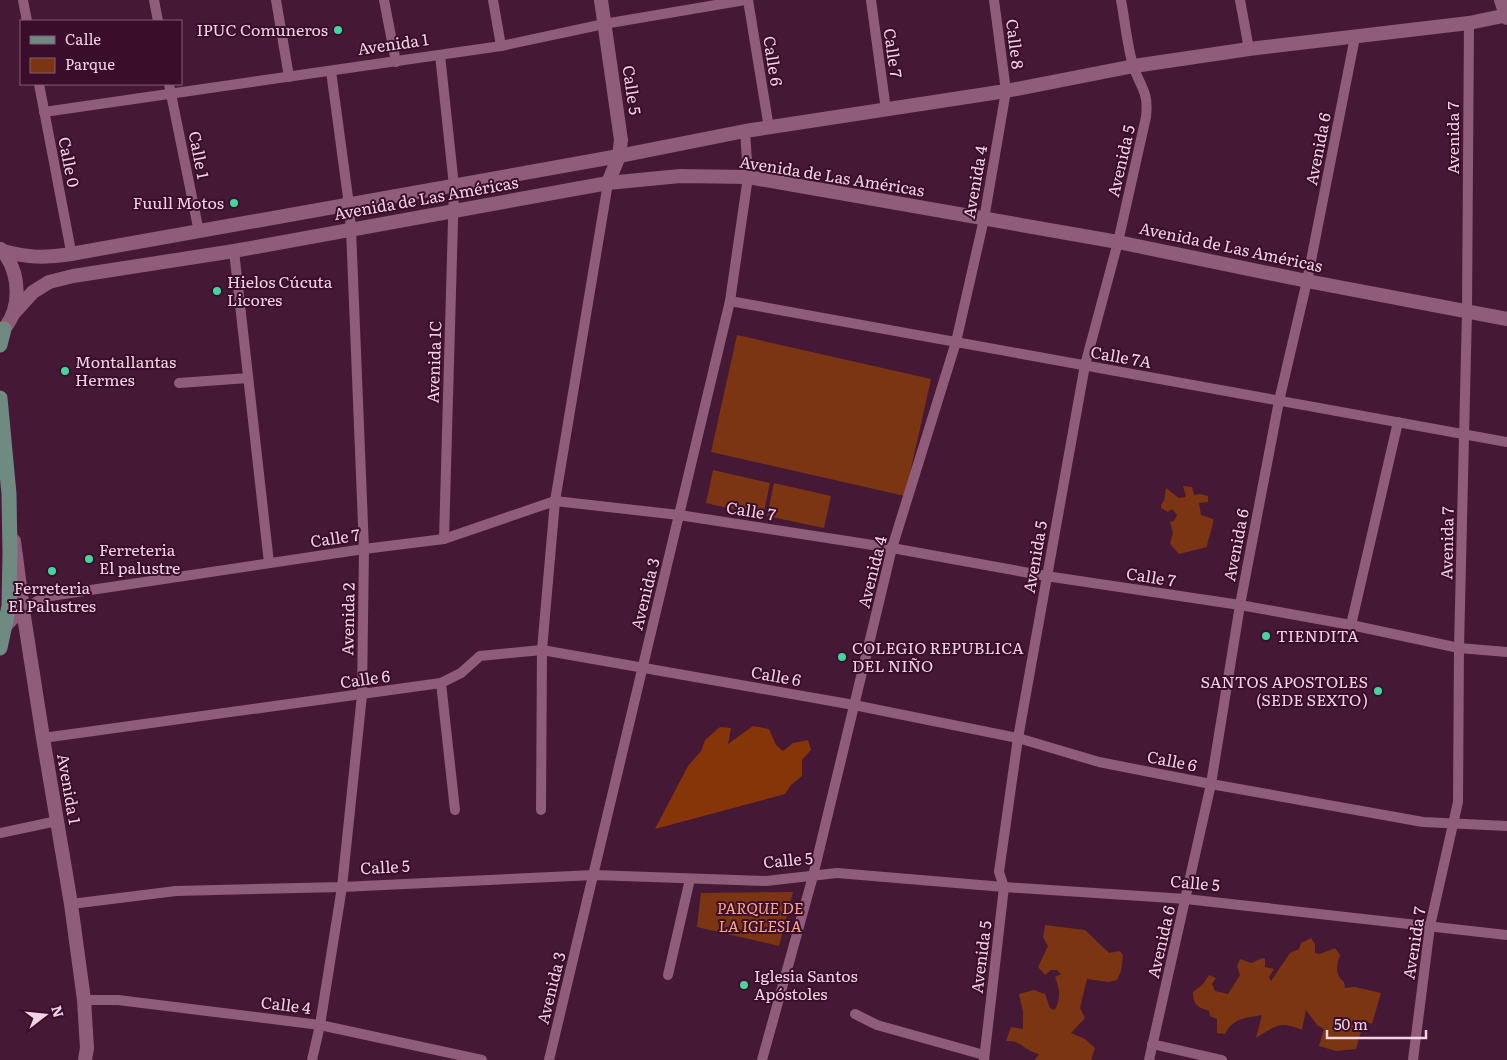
<svg xmlns="http://www.w3.org/2000/svg" width="1507" height="1060" viewBox="0 0 1507 1060" font-family="Literata,serif">
	<style>
		.green { fill: #7b3512 }
		.forest { fill: #863508 }
		.lines { fill: none; stroke-linecap: round; stroke-linejoin: round }
		.street { stroke: #8f5c7a; stroke-width: 10 }
		.secondary { stroke: #8f5c7a; stroke-width: 14 }
		.primary { stroke: #6f8a81; stroke-width: 15 }
		.poi-dot { fill: #46d49e; stroke: #3a0e2b; stroke-width: 2 }
		.labels { text-anchor: middle; stroke-width: 4; stroke-linejoin: round; paint-order: stroke }
		.poi-label { font-size: 16px; fill: #f1d3e3; stroke: #3a0e2b; text-anchor: start }
		.street-label { font-size: 16px; fill: #f1d3e3; stroke: #3a0e2b }
		.park-label { font-size: 16px; font-style: italic; fill: #faa784; stroke: #3a0e2b }
	</style>
	<rect width="100%" height="100%" fill="#451935"/>
	<g class="green">
		<polygon points="737,335 931,379 905,496 711,452"/>
		<polygon points="713,470 770,483 763,516 706,503"/>
		<polygon points="774,483 831,496 824,528 767,516"/>
		<path d="M 1183,486 L 1192,487 L 1194,495 L 1200,494 L 1208,496 L 1208,502 L 1199,503 L 1201,515 L 1213,519 C 1214,527 1208,537 1207,547 L 1179,554 L 1170,544 L 1173,533 L 1170,522 L 1174,521 L 1177,515 L 1172,509 L 1168,512 L 1161,508 L 1161,505 L 1164,501 L 1166,488 L 1179,498 L 1186,497 Z"/>
		<polygon points="793,892 779,946 697,927 701,893"/>
		<path d="M 1045,925 L 1085,930 L 1109,953 L 1120,951 L 1123,955 L 1121,971 L 1117,980 L 1109,982 L 1087,979 L 1080,1008 L 1085,1018 L 1071,1033 L 1085,1039 L 1095,1048 L 1091,1060 L 1035,1060 L 1039,1054 C 1024,1051 1022,1040 1006,1041 L 1011,1027 L 1023,1029 L 1023,1012 L 1019,994 L 1034,990 L 1045,994 L 1050,1008 L 1055,1010 C 1061,997 1060,990 1055,977 L 1061,974 L 1057,970 L 1051,970 L 1045,975 L 1038,967 L 1048,946 L 1043,937 Z"/>
		<path d="M 1311,938 L 1315,944 L 1315,953 L 1320,954 L 1335,948 L 1340,955 C 1336,966 1335,975 1344,982 L 1345,988 L 1355,987 L 1381,993 L 1372,1024 L 1364,1021 L 1356,1049 L 1336,1051 L 1319,1046 L 1324,1029 L 1317,1025 L 1306,1010 L 1302,1030 C 1279,1020 1276,1026 1256,1038 L 1262,1015 C 1245,1018 1233,1018 1225,1034 L 1217,1033 L 1217,1019 L 1210,1016 L 1209,1011 C 1198,1007 1193,1005 1193,992 L 1203,984 L 1209,975 L 1216,978 L 1212,984 L 1215,991 L 1228,994 L 1240,975 L 1237,966 L 1240,959 L 1251,963 L 1263,958 L 1265,959 L 1265,967 L 1274,969 L 1269,977 L 1271,981 L 1290,953 L 1299,949 L 1301,943 Z"/>
	</g>
	<polygon class="forest" points="753,726 769,729 776,745 783,751 793,743 808,740 811,750 802,760 802,776 791,785 785,794 655,829 688,766 701,751 705,740 720,727 731,728 728,744"/>
	<g class="lines">
		<g class="street">
			<polyline points="23,0 27,21"/>
			<polyline points="154,0 158,21"/>
			<polyline points="276,0 289,77"/>
			<polyline points="384,0 396,62"/>
			<polyline points="493,0 501,46"/>
			<polyline points="748,0 769,128"/>
			<polyline points="871,0 886,110"/>
			<polyline points="1240,0 1249,49"/>
			<polyline points="440,55 454,186 444,539"/>
			<polyline points="39,84 70,246"/>
			<polyline points="169,84 199,232"/>
			<polyline points="44,112 501,46 604,24 745,0"/>
			<polyline points="234,251 269,563"/>
			<polyline points="730,301 1507,442"/>
			<polyline points="179,383 248,378"/>
			<polyline points="1351,625 1398,422"/>
			<polyline points="5,629 23,610 44,597 364,549 444,539 555,501 679,515 892,548 1046,576 1240,605 1351,625 1459,648 1507,652"/>
			<polyline points="441,683 455,810"/>
			<polyline points="43,738 441,683 461,673 480,656 542,650 854,705 1018,738 1099,762 1211,784 1423,822 1507,826"/>
			<polyline points="541,810 542,650 555,501 608,183"/>
			<polyline points="0,833 57,821"/>
			<polyline points="71,904 176,891 342,887 594,875 766,881 837,873 1004,887 1186,899 1507,935"/>
			<polyline points="668,975 690,879"/>
			<polyline points="84,1000 118,1000 320,1025 482,1060"/>
			<polyline points="855,1014 877,1025 984,1055"/>
			<polyline points="1152,1044 1222,1060"/>
			<polyline points="312,1060 320,1025 342,887 362,695 364,549 351,229 349,205 331,71"/>
			<polyline points="549,1060 730,301 748,177 745,131"/>
			<polyline points="762,1060 813,876 892,548 956,342 984,219 1006,91 994,0"/>
			<path d="M 984,1060 L 1004,887 L 999,872 L 1018,738 L 1085,365 L 1118,242 L 1146,117 C 1149,90 1140,88 1133,65 C 1127,45 1125,21 1121,0"/>
			<polyline points="1149,1060 1211,784 1240,605 1279,401 1307,281 1355,37"/>
			<polyline points="1413,1060 1430,926 1458,802 1459,648 1467,311 1469,23"/>
		</g>
		<g class="secondary">
			<polyline points="601,0 621,140 619,156 608,183"/>
			<polyline points="1501,0 1507,18"/>
			<path d="M 3,251 C 29,258 44,258 71,254 L 619,156 L 745,131 L 1006,91 L 1134,66 L 1249,49 L 1469,23 L 1507,15"/>
			<polyline points="13,314 33,292 49,282 73,276 234,251 608,183 680,176 748,177 1118,242 1307,281 1507,319"/>
			<path d="M 0,333 C 23,311 21,272 1,249"/>
			<polyline points="14,541 23,610 43,738 71,904 84,1000 87,1048 85,1060"/>
		</g>
		<g class="primary">
			<polyline points="0,345 4,329"/>
			<polyline points="0,398 9,494 10,553 9,606 0,648"/>
		</g>
	</g>
	<g class="poi-dot">
		<circle cx="338" cy="30" r="5"/>
		<circle cx="234" cy="203" r="5"/>
		<circle cx="217" cy="291" r="5"/>
		<circle cx="65" cy="371" r="5"/>
		<circle cx="89" cy="559" r="5"/>
		<circle cx="52" cy="571" r="5"/>
		<circle cx="1266" cy="636" r="5"/>
		<circle cx="842" cy="657" r="5"/>
		<circle cx="1378" cy="691" r="5"/>
		<circle cx="744" cy="985" r="5"/>
	</g>
	<g class="labels">
		<g class="poi-label">
			<text x="328" y="36" text-anchor="end">IPUC Comuneros</text>
			<text x="224" y="209" text-anchor="end">Fuull Motos</text>
			<text x="227" y="288">Hielos Cúcuta<tspan x="227" dy="18">Licores</tspan></text>
			<text x="75" y="368">Montallantas<tspan x="75" dy="18">Hermes</tspan></text>
			<text x="99" y="556">Ferreteria<tspan x="99" dy="18">El palustre</tspan></text>
			<text x="52" y="594" text-anchor="middle">Ferreteria<tspan x="52" dy="18">El Palustres</tspan></text>
			<text x="1276" y="642">TIENDITA</text>
			<text x="852" y="654">COLEGIO REPUBLICA<tspan x="852" dy="18">DEL NIÑO</tspan></text>
			<text x="1368" y="688" text-anchor="end">SANTOS APOSTOLES<tspan x="1368" dy="18">(SEDE SEXTO)</tspan></text>
			<text x="754" y="982">Iglesia Santos<tspan x="754" dy="18">Apóstoles</tspan></text>
		</g>
		<g class="street-label">
			<text transform="translate(393 44) rotate(-8)" y="6">Avenida 1</text>
			<text transform="translate(1015 44) rotate(83)" y="6">Calle 8</text>
			<text transform="translate(893 53) rotate(82)" y="6">Calle 7</text>
			<text transform="translate(773 61) rotate(81)" y="6">Calle 6</text>
			<text transform="translate(632 90) rotate(82)" y="6">Calle 5</text>
			<text transform="translate(1453 138) rotate(-90)" y="6">Avenida 7</text>
			<text transform="translate(1318 149) rotate(-79)" y="6">Avenida 6</text>
			<text transform="translate(199 155) rotate(79)" y="6">Calle 1</text>
			<text transform="translate(1121 161) rotate(-77)" y="6">Avenida 5</text>
			<text transform="translate(69 162) rotate(79)" y="6">Calle 0</text>
			<text transform="translate(832 176) rotate(9)" y="6">Avenida de Las Américas</text>
			<text transform="translate(975 182) rotate(-80)" y="6">Avenida 4</text>
			<text transform="translate(426 198) rotate(-10)" y="6">Avenida de Las Américas</text>
			<text transform="translate(1231 247) rotate(12)" y="6">Avenida de Las Américas</text>
			<text transform="translate(1121 357) rotate(10)" y="6">Calle 7A</text>
			<text transform="translate(434 362) rotate(-88)" y="6">Avenida 1C</text>
			<text transform="translate(751 511) rotate(9)" y="6">Calle 7</text>
			<text transform="translate(335 538) rotate(-8)" y="6">Calle 7</text>
			<text transform="translate(1447 543) rotate(-89)" y="6">Avenida 7</text>
			<text transform="translate(1236 545) rotate(-79)" y="6">Avenida 6</text>
			<text transform="translate(1035 557) rotate(-80)" y="6">Avenida 5</text>
			<text transform="translate(872 572) rotate(-76)" y="6">Avenida 4</text>
			<text transform="translate(1151 577) rotate(9)" y="6">Calle 7</text>
			<text transform="translate(645 594) rotate(-76)" y="6">Avenida 3</text>
			<text transform="translate(348 619) rotate(-89)" y="6">Avenida 2</text>
			<text transform="translate(776 676) rotate(10)" y="6">Calle 6</text>
			<text transform="translate(365 679) rotate(-8)" y="6">Calle 6</text>
			<text transform="translate(1172 761) rotate(11)" y="6">Calle 6</text>
			<text transform="translate(69 789) rotate(80)" y="6">Avenida 1</text>
			<text transform="translate(788 860) rotate(-5)" y="6">Calle 5</text>
			<text transform="translate(385 867) rotate(-3)" y="6">Calle 5</text>
			<text transform="translate(1195 883) rotate(5)" y="6">Calle 5</text>
			<text transform="translate(1161 942) rotate(-77)" y="6">Avenida 6</text>
			<text transform="translate(1414 943) rotate(-81)" y="6">Avenida 7</text>
			<text transform="translate(981 957) rotate(-83)" y="6">Avenida 5</text>
			<text transform="translate(551 988) rotate(-76)" y="6">Avenida 3</text>
			<text transform="translate(286 1005) rotate(7)" y="6">Calle 4</text>
		</g>
		<g class="park-label">
			<text x="760" y="914">PARQUE DE<tspan x="760" dy="18">LA IGLESIA</tspan></text>
		</g>
	</g>
	<rect x="20" y="20" width="162" height="65" fill="#3a0e2b" stroke="#835d75"/>
	<rect x="30" y="36" width="25" height="8" fill="#6f8a81" stroke="#835d75"/>
	<text x="65" y="45" font-size="15" fill="#f1d3e3">Calle</text>
	<rect x="30" y="58" width="25" height="15" fill="#7b3512" stroke="#835d75"/>
	<text x="65" y="70" font-size="15" fill="#f1d3e3">Parque</text>
	<g transform="translate(45 1015) rotate(74)" stroke="#3a0e2b" stroke-width="4" paint-order="stroke">
	<path d="M0-4L9 19L0 12L-9 19Z" fill="#f1d3e3"/>
	<text y="-8" font-size="14" font-weight="bold" text-anchor="middle" fill="#f1d3e3">N</text>
	</g>
	<path d="M1327 1030v8h99v-8" fill="none" stroke="#f1d3e3" stroke-width="2.5"/>
	<text x="1334" y="1030" font-size="15" fill="#f1d3e3" stroke="#3a0e2b" stroke-width="4" paint-order="stroke">50 m</text>
</svg>
